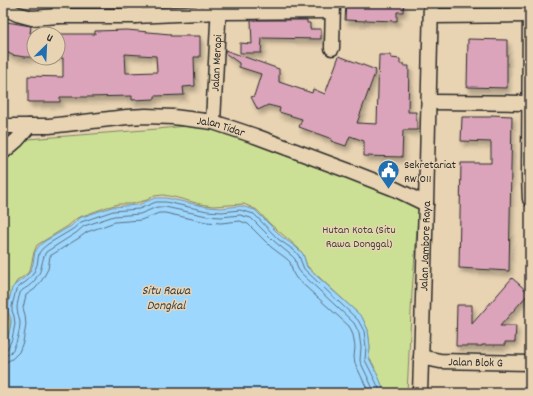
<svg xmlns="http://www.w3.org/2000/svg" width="533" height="396" viewBox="0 0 533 396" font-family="Dekko,sans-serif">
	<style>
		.green { fill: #cce095; stroke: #7c8660 }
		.water { fill: #9ed7fe; stroke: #7092aa }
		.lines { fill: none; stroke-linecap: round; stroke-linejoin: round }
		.shore { stroke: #59707f; stroke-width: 1 }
		.building { fill: #dba4ba; stroke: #2b2b2b; fill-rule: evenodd; filter: url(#shadow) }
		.minor-casing { stroke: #2b2b2b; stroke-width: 17 }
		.minor { stroke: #e8d3b2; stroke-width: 14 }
		.labels { text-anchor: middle; stroke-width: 3; stroke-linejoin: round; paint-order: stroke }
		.street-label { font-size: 12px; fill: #2b2b2b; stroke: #e8d3b2 }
		.poi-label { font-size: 12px; fill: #2b2b2b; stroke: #e8d3b2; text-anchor: start }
		.park-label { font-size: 12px; fill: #43463b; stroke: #e8d3b2 }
		.water-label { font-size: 13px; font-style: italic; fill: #3c454b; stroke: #e8d3b2 }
	</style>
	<defs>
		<filter id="shadow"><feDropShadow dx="2.5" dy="4.5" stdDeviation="2" flood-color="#0004"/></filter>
	</defs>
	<rect width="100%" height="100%" fill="#e8d3b2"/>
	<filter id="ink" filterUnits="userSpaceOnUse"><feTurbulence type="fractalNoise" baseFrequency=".025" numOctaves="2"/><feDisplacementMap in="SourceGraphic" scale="8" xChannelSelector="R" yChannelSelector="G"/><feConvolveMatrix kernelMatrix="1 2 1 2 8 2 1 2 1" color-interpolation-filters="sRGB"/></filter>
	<g filter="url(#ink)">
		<polygon class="green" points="213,123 419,205 412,292 407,393 385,393 373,364 369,358 370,347 368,330 362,317 307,266 303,254 298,248 289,240 269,223 257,210 244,204 213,206 200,204 174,197 163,195 154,196 147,200 132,204 119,204 107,207 77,218 68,226 37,245 34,252 31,266 28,273 24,276 17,281 12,289 7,306 7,313 10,321 10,327 8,336 3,349 3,159 28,139 158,129"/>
		<polygon class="water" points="155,198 166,198 208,207 221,208 241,206 255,210 281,236 297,248 303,254 307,267 362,317 368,330 370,347 369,358 379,378 385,393 3,393 3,350 8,338 11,323 11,318 8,312 8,305 12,288 17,283 24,278 30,272 33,264 35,252 39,246 45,241 71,226 79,218 112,207 138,205"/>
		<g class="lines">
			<g class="shore">
				<polyline points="3,351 6,350 8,348 12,339 15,324 14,316 12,311 12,306 16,290 20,286 27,281 33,274 37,265 39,253 42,249 48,244 73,229 81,222 113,211 139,209 156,202 166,202 207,211 222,212 240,210 254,214 278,239 295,251 299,256 304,269 358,320 364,331 366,347 365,360 375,380 381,393"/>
				<path d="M 3,356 C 6,355 9,355 11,352 C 16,347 20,330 20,323 C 20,318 17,313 17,308 C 17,304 19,297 20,293 C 22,289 27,288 30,285 C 32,283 35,281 36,278 C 43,270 41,260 46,252 L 76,233 L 84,226 L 114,216 L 140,214 L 157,207 L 165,207 L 207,216 L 221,217 L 240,215 L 251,218 L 275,242 L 291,255 L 295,259 L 298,269 L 301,273 L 354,323 L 359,333 L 361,347 L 360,361 L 375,393"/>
				<polyline points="3,362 8,361 12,359 19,352 23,342 26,325 25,315 23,308 26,295 35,289 42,280 48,269 50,256 79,238 87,232 115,222 141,220 159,213 165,213 206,222 221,223 240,221 248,224 271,247 287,259 290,262 293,273 296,278 349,326 353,335 355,347 354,357 355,363 369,393"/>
			</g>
		</g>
		<g class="building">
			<polygon points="346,3 404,3 403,12 397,12 397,21 365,20 365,21 345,20"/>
			<polygon points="251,20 307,20 307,23 310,23 310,29 321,29 321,39 262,38 261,53 240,53 240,43 252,44"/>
			<polygon points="7,22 31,26 30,33 34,33 34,57 25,57 12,55 3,50 3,24 6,25"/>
			<path d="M 127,30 L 170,34 L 170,36 L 200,36 L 200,57 L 194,57 L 195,86 L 183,87 L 184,95 L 155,96 L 155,99 L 132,100 L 132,96 L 87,97 L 60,97 L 60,102 L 28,102 L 28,76 L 63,77 L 63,58 L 61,58 L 61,55 L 58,56 L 58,34 L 95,34 L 95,31 ZM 125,54 L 156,56 L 157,72 L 126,73 Z"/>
			<polygon points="468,39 507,40 507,88 467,87"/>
			<polygon points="225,50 279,69 279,82 312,93 313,89 325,94 339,56 376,70 357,123 377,124 379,55 391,55 391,58 400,59 400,64 404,64 404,66 409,66 408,112 416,112 416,121 417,121 417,130 403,130 402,157 364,156 364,141 350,136 346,146 331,141 332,139 299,127 302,119 279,112 280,108 268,105 258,110 251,97 254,96 261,74 239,67 239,63 225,53"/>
			<polygon points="491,115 512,116 509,271 459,268 461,163 491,163 491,142 461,141 462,117 491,117"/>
			<polygon points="512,278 529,293 500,326 516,326 515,342 505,342 505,345 482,345 482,346 456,346 457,305 472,305 472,324"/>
		</g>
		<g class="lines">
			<defs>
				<g id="minor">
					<polyline points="135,3 135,16"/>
					<polyline points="530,3 529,177 530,199"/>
					<polyline points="3,7 17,14 32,18 59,16 135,16 219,12 332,11"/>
					<polyline points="59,16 60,3"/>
					<polyline points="431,16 530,15"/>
					<polyline points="332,48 333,3"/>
					<polyline points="429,102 530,103"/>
					<path id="s1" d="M 213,122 L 219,3"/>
					<path id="s2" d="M 3,124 L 7,126 L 49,126 L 127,117 L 146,116 L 173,117 L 213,122 L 255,136 L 349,171 L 395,189 L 426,204"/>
					<polyline points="3,152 17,140 29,126"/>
					<path id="s3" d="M 421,357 L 440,361 L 530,363"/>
					<path id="s4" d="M 420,393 L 426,204 L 431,3"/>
				</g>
			</defs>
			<use href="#minor" class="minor-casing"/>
			<use href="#minor" class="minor"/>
		</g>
	</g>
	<defs>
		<symbol id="civic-pin" viewBox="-11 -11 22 30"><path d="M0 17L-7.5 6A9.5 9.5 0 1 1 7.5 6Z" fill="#1f6fb2" stroke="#e8d3b2"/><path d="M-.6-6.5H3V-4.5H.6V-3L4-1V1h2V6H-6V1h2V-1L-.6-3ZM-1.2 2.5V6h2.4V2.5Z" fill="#fff"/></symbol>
	</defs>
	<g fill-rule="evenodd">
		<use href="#civic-pin" x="376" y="158" width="25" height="34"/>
	</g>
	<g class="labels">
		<g class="street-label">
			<text dy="4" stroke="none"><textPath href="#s1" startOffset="59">Jalan Merapi</textPath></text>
			<text dy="4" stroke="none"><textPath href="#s2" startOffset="220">Jalan Tidar</textPath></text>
			<text dy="4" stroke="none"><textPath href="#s4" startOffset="147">Jalan Jambore Raya</textPath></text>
			<text dy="4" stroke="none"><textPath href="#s3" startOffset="55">Jalan Blok G</textPath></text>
		</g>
		<g class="poi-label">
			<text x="404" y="168">Sekretariat<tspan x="404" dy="14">RW 011</tspan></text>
		</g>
		<g class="park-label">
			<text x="359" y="233">Hutan Kota (Situ<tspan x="359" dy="14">Rawa Donggal)</tspan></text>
		</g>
		<g class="water-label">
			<text x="166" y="294">Situ Rawa<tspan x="166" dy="15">Dongkal</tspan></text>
		</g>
	</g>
	<rect width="533" height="396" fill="none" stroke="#e8d3b2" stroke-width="16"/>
	<rect x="8" y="8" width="517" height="380" fill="none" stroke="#2b2b2b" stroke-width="1.5" filter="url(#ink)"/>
	<g transform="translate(46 46) rotate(24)"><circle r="19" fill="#e8d3b2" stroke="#9c907c"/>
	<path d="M0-3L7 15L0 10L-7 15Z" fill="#1f6fb2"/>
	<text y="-6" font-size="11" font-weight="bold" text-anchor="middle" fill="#2b2b2b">U</text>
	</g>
</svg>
